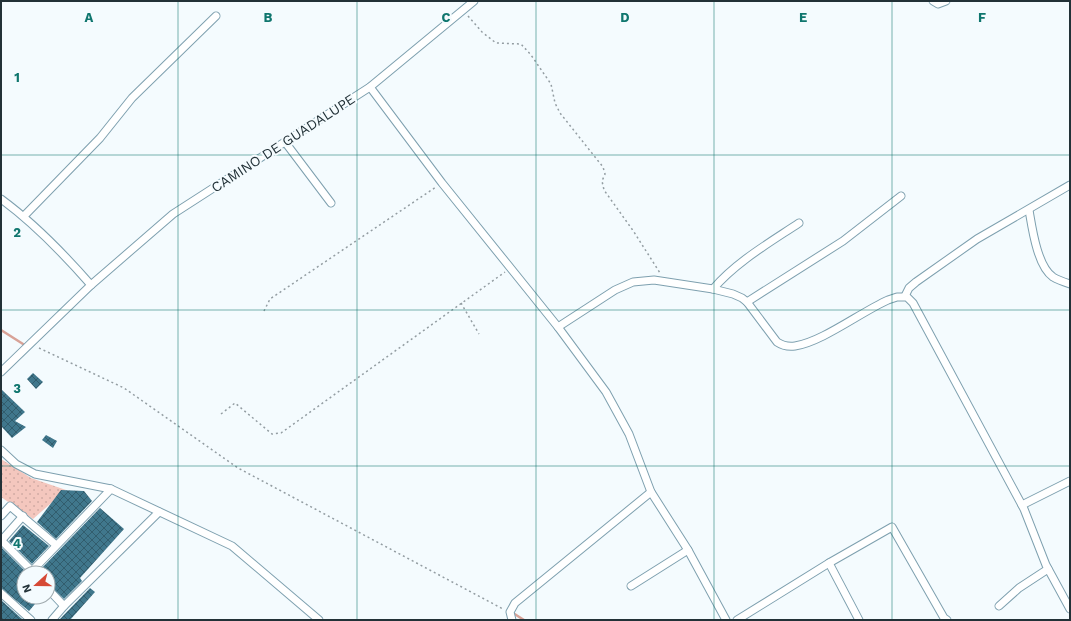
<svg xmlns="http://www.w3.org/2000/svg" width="1071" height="621" viewBox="0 0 1071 621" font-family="'Work Sans',sans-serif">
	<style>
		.park { fill: url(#park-dots) }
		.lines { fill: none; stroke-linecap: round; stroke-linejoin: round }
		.stream { stroke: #d8a297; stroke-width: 2.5 }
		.building { fill: url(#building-cross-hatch) }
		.street-casing { stroke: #7ea0af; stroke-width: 9 }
		.path { stroke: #939da2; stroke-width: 1.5; stroke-dasharray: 2 3; stroke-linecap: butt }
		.street { stroke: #fff; stroke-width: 7 }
		.grid { fill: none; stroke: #0f766e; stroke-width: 1; stroke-opacity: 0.55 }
		.labels { text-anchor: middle; stroke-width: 4; stroke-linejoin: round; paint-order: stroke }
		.street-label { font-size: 14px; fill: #223137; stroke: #f4fbfe }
		.grid-label { font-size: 13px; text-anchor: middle; font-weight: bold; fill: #0f766e; stroke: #f4fbfe; stroke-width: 4; stroke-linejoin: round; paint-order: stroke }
	</style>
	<defs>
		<pattern id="park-dots" width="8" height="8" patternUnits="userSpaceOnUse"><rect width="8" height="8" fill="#f4c7be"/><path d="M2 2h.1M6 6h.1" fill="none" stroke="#d1aba4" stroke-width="1.8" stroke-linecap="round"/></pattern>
		<pattern id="building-cross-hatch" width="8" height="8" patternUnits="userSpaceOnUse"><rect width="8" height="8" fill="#40778c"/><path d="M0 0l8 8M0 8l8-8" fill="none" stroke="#325d6d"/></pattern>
	</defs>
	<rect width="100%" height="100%" fill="#f4fbfe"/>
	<polygon class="park" points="1,459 31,478 66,490 33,519 1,497"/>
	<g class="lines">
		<g class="stream">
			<polyline points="1,330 23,344"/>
			<polyline points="513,613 524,620"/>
		</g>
	</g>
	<g class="building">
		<polygon points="33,373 43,382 36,389 27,379"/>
		<polygon points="1,389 25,412 15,421 26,427 12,438 1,426"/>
		<polygon points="46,435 57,441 53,448 42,440"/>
		<polygon points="61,490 84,491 92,501 56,539 37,522"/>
		<polygon points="100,508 124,529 80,578 82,581 64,599 48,584 48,573 39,573 39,571"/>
		<polygon points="23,525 49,546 32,564 9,541"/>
		<polygon points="2,548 27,573 24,573 24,597 41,597 29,611 1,588"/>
		<polygon points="90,588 95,592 70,620 59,620"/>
		<polygon points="1,600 22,619 22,620 1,620"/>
	</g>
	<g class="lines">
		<defs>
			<g id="street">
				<polyline points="933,1 938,4 946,1"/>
				<polyline points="370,87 442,183 558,327 606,392 629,434 651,492 688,550 726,620"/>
				<polyline points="285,142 331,203"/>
				<path d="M 1,199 C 35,224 63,253 91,285"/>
				<path d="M 1029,210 C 1032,227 1037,266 1053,277 C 1058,280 1064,282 1070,284"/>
				<polyline points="24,216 100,138 132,98 216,16"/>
				<path d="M 713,289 C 736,262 769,243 799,223"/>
				<polyline points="905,296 909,288 916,282 977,239 1070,185"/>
				<polyline points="747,302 843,241 901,196"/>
				<path d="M 558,327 L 615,290 L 633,282 L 654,280 L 713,289 L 733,294 L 742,298 L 747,302 L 777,342 C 783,346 788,347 795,346 C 822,342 861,312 888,300 L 897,297 L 907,297 L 913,303 L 1024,509 L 1046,565 L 1070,609"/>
				<polyline points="1,372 91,285 173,214 370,87 474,1"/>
				<polyline points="1,450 16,464 35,474 111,489 232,546 319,620"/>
				<polyline points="1022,505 1070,481"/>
				<polyline points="1,516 10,506 56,545"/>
				<polyline points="1,540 34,573"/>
				<polyline points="1,541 23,516"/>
				<polyline points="829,563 859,620"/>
				<polyline points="32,571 111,489"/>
				<polyline points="631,586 688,550"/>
				<polyline points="48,589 64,606"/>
				<polyline points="1,593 31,620"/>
				<polyline points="999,606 1019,588 1048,569"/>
				<polyline points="52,620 64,606 159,512"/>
				<polyline points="512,620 510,612 515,603 651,492"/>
				<polyline points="737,620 829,563 892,527 944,618 947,620"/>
			</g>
		</defs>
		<use href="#street" class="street-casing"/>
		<g class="path">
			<polyline points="468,16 482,32 496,43 521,44 531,55 551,84 555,103 560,113 603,167 605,174 602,181 604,190 634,232 660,273"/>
			<polyline points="461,303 479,334"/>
			<polyline points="264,311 270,299 436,187"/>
			<polyline points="39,348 124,388 238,468 503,609"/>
			<polyline points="221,414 235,403 272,434 281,433 505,272"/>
		</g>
		<use href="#street" class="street"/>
	</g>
	<path class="grid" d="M 178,1 L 178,620M 357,1 L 357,620M 536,1 L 536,620M 714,1 L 714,620M 892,1 L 892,620M 1,155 L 1070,155M 1,310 L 1070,310M 1,466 L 1070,466"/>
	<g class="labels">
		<g class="street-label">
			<text transform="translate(283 143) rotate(-33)" y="5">CAMINO DE GUADALUPE</text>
		</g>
	</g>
	<g class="grid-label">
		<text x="89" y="22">A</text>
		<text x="268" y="22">B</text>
		<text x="446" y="22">C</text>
		<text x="625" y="22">D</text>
		<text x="803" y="22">E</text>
		<text x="982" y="22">F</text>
		<text x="17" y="82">1</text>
		<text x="17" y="237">2</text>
		<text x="17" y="393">3</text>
		<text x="17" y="548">4</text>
	</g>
	<rect width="1071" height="621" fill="none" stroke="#223137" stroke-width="4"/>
	<g transform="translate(36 585) rotate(249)"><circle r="19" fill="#f4fbfe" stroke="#a0aaae"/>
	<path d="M0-3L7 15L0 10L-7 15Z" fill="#d64935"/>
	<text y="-6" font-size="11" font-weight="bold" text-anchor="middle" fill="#223137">N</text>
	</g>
</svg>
